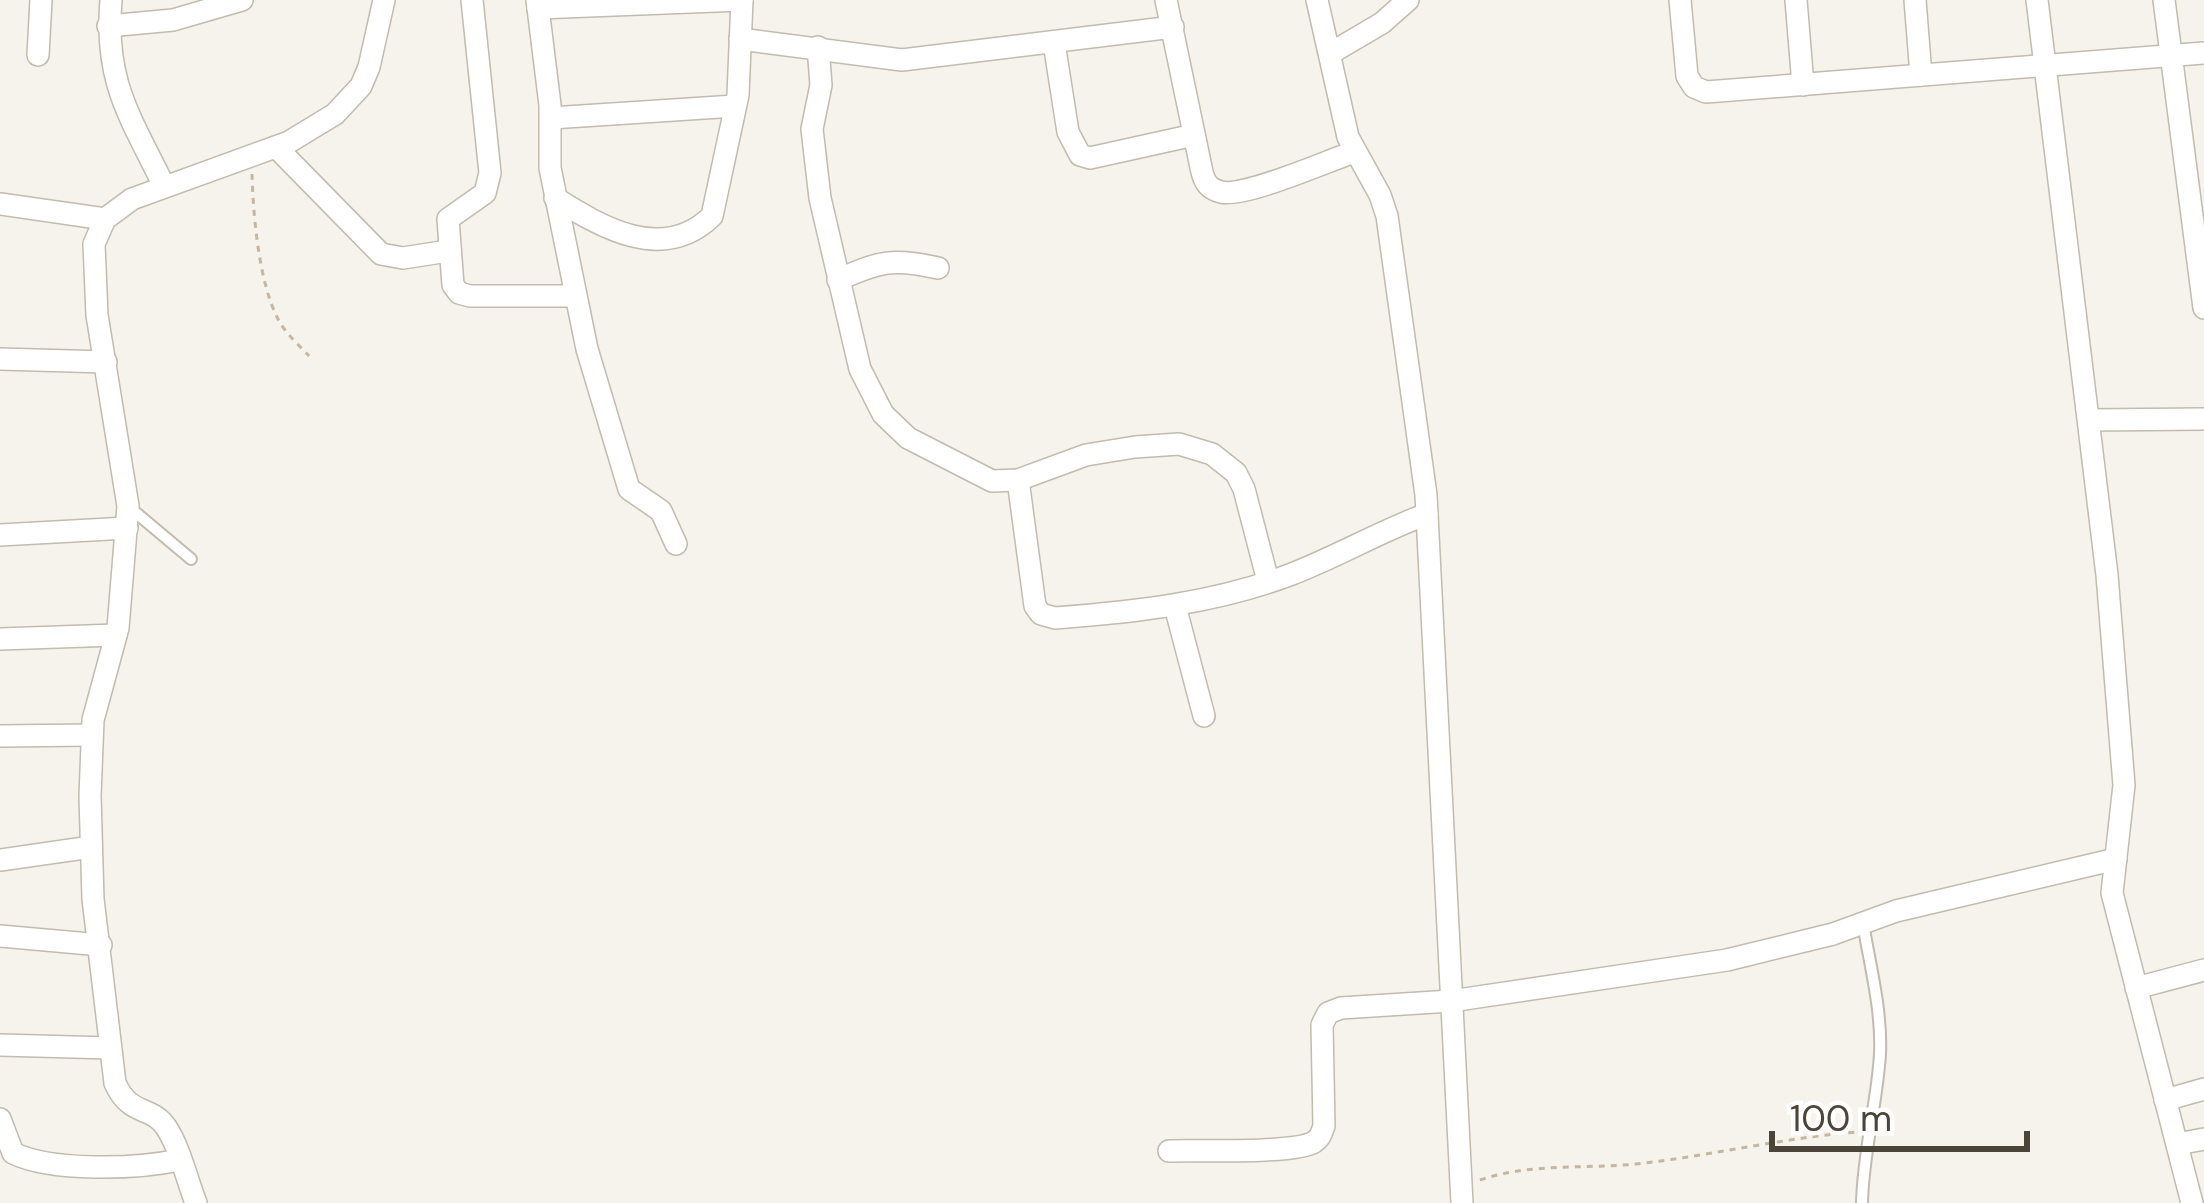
<svg xmlns="http://www.w3.org/2000/svg" width="2204" height="1203" viewBox="0 0 2204 1203" font-family="'DM Sans',sans-serif">
	<style>
		.lines { fill: none; stroke-linecap: round; stroke-linejoin: round }
		.lane-casing { stroke: #c2bbae; stroke-width: 14 }
		.street-casing { stroke: #c2bbae; stroke-width: 24 }
		.path { stroke: #c4b79f; stroke-width: 3; stroke-dasharray: 6 6; stroke-linecap: butt }
		.lane { stroke: #fff; stroke-width: 10 }
		.street { stroke: #fff; stroke-width: 21 }
	</style>
	<rect width="100%" height="100%" fill="#f6f3ec"/>
	<g class="lines">
		<defs>
			<g id="lane">
				<polyline points="129,507 191,559"/>
				<path d="M 1862,1203 C 1863,1152 1877,1104 1880,1054 C 1882,1010 1870,966 1863,923"/>
			</g>
			<g id="street">
				<path d="M 111,0 C 104,82 130,116 164,186"/>
				<polyline points="472,0 490,173 485,193 448,219 453,285 459,293 470,296 575,296"/>
				<polyline points="537,0 550,105 550,168 587,349 629,489 661,511 676,544"/>
				<path d="M 1166,0 L 1202,172 C 1205,183 1209,189 1221,192 C 1244,198 1327,161 1354,152"/>
				<polyline points="1317,0 1348,137 1380,195 1387,216 1426,495 1462,1203"/>
				<polyline points="1680,0 1687,76 1694,87 1706,92 2204,53"/>
				<polyline points="1796,0 1803,85"/>
				<polyline points="1915,0 1921,75"/>
				<polyline points="2037,0 2107,575 2124,785 2112,893 2192,1203"/>
				<polyline points="2164,0 2204,308"/>
				<polyline points="538,8 742,0"/>
				<polyline points="108,26 173,20 242,0"/>
				<polyline points="740,39 902,60 1173,27"/>
				<polyline points="1054,43 1068,132 1080,155 1090,158 1194,135"/>
				<polyline points="818,47 821,85 812,129 820,198 860,369 883,414 908,438 992,481 1018,480 1086,455 1135,447 1179,444 1212,454 1236,473 1244,489 1268,581"/>
				<polyline points="1331,53 1382,23 1408,0"/>
				<polyline points="38,55 41,0"/>
				<polyline points="551,118 735,106"/>
				<polyline points="276,147 381,254 403,258 448,251"/>
				<path d="M 555,198 C 601,227 663,264 712,216 L 738,95 L 742,0"/>
				<polyline points="0,204 105,219"/>
				<path d="M 838,280 C 880,261 893,258 938,268"/>
				<polyline points="0,359 106,362"/>
				<polyline points="2089,420 2204,419"/>
				<path d="M 1018,480 L 1035,606 L 1041,614 L 1055,618 C 1135,612 1216,603 1292,574 C 1338,556 1381,531 1427,514"/>
				<polyline points="0,535 127,528"/>
				<polyline points="1175,606 1204,716"/>
				<polyline points="0,639 116,635"/>
				<polyline points="0,736 91,735"/>
				<polyline points="0,860 91,847"/>
				<polyline points="0,936 101,945"/>
				<polyline points="2136,988 2204,970"/>
				<polyline points="0,1045 110,1048"/>
				<polyline points="2165,1100 2204,1089"/>
				<path d="M 0,1119 L 13,1153 C 52,1172 137,1169 179,1160"/>
				<polyline points="2177,1144 2204,1139"/>
				<path d="M 1169,1151 C 1197,1150 1295,1154 1314,1142 C 1321,1137 1321,1134 1324,1126 L 1322,1025 L 1328,1013 L 1341,1008 L 1451,1001 L 1727,960 L 1833,934 L 1896,911 L 2116,859"/>
				<path d="M 196,1203 C 187,1180 180,1148 166,1127 C 151,1105 130,1117 115,1083 L 93,899 L 90,796 L 93,720 L 118,628 L 128,506 L 97,315 L 94,244 L 105,219 L 132,199 L 289,142 L 335,114 L 361,86 L 369,67 L 384,0"/>
			</g>
		</defs>
		<use href="#lane" class="lane-casing"/>
		<use href="#street" class="street-casing"/>
		<g class="path">
			<path d="M 252,174 C 253,215 259,283 278,319 C 285,333 298,344 309,356"/>
			<path d="M 1480,1180 C 1529,1163 1585,1169 1636,1164 C 1710,1156 1782,1138 1856,1132"/>
		</g>
		<use href="#lane" class="lane"/>
		<use href="#street" class="street"/>
	</g>
	<path d="M1772 1131v18h255v-18" fill="none" stroke="#4b4439" stroke-width="6"/>
	<text x="1790" y="1131" font-size="36" fill="#4b4439" stroke="#ffffff" stroke-width="9" paint-order="stroke">100 m</text>
</svg>
